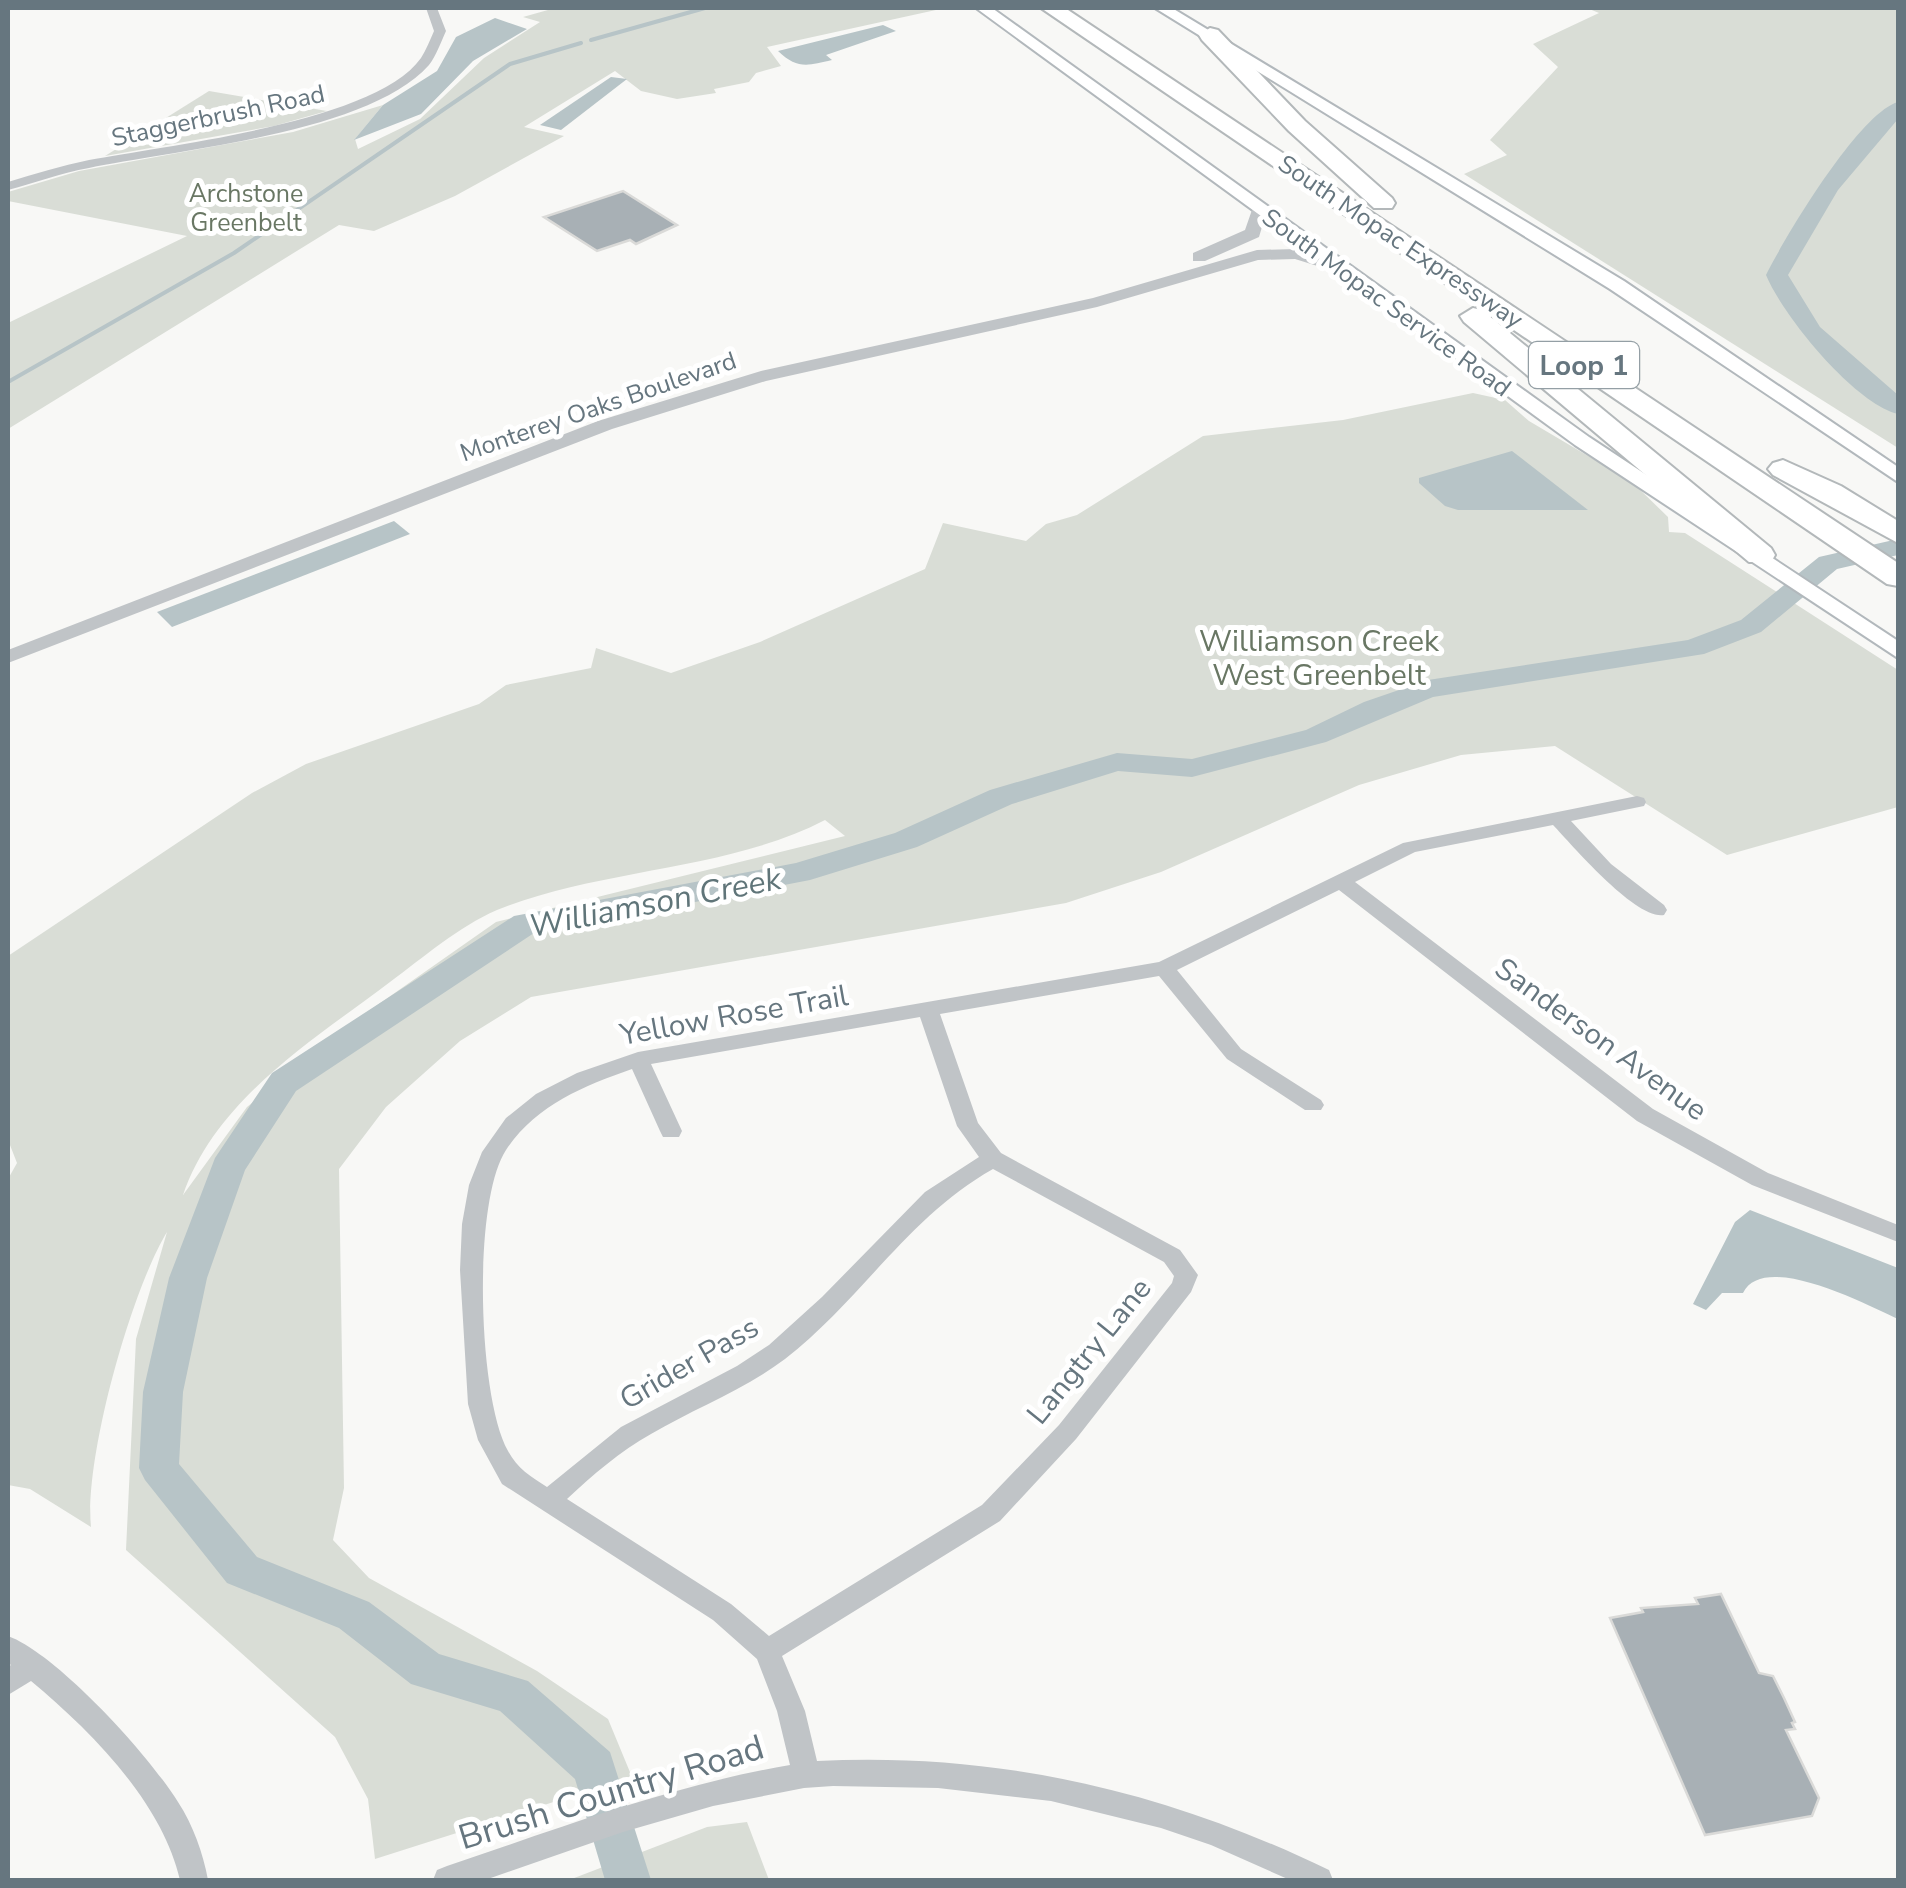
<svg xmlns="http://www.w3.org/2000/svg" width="1906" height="1888" viewBox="0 0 1906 1888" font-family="'Nunito Sans',sans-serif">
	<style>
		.green { fill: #d9ddd6; fill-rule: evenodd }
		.water { fill: #b7c4c7 }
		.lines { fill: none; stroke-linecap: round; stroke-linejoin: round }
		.stream { stroke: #b7c4c7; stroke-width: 4 }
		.river { fill: #b7c4c7; fill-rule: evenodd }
		.building { fill: #a8b0b5; stroke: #dadad8; stroke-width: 2.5 }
		.secondary-casing { stroke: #b2b8bc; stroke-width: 4 }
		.motorway-casing { stroke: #b3b8ba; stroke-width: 4 }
		.minor { fill: #c0c4c7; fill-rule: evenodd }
		.tertiary { fill: #c0c4c7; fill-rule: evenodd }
		.secondary { fill: #fff; fill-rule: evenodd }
		.motorway { fill: #fff; fill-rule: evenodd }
		.labels { text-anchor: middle; stroke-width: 10; stroke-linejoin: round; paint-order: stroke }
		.far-street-label { font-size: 25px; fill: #66767f; stroke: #fff }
		.far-park-label { font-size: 25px; fill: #697764; stroke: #fff }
		.shield { fill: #fff; stroke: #949fa5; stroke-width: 2.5 }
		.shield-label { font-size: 28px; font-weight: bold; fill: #66767f }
		.park-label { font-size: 30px; fill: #697764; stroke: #fff }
		.street-label { font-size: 30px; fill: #66767f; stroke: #fff }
		.water-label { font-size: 32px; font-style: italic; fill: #607579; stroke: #fff }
		.near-street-label { font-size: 35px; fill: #66767f; stroke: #fff }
	</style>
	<rect width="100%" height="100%" fill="#f8f8f6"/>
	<g class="green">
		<polygon points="555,8 945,8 767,47 781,66 756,73 749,82 714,89 716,93 677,99 641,91 615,71 524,127 564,136 455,196 374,231 339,225 8,429 8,323 187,236 8,201 8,192 79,171 293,132 383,105 355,139 358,149 420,119 484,58 540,22 523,17"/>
		<polygon points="1587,8 1898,8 1898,448 1464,174 1507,155 1490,140 1558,67 1533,44 1599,13"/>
		<polygon points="209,91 327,111 274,126 105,156"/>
		<path d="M 1473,393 L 1505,400 L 1529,421 L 1632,482 L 1668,517 L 1669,532 L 1685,533 L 1898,670 L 1898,807 L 1727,855 L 1555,746 L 1461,755 L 1359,785 L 1161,872 L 1066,903 L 531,997 L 460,1041 L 386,1107 L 339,1169 L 344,1488 L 333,1540 L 369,1578 L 537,1671 L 608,1719 L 632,1777 L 375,1859 L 368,1799 L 335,1737 L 126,1550 L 136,1339 L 167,1232 C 131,1291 84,1459 91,1527 L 30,1489 L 8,1485 L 8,1179 L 17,1163 L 8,1140 L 8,956 L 252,793 L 306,764 L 479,704 L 506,685 L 591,668 L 596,648 L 671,673 L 760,642 L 925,569 L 943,523 L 1026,541 L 1046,524 L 1077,515 L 1203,436 L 1343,420 ZM 825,820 L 845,836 L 496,922 L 349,1025 L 247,1107 L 183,1195 C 216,1099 312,1041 390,982 C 424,957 458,927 497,910 C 600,868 727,871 825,820 Z"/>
		<polygon points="747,1822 769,1880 569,1880 707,1827"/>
	</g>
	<g class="water">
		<polygon points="495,18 527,29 473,61 421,114 354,140 383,105 437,71 456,37"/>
		<path d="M 883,25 L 896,31 L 826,55 L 832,60 C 807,66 797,69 778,51 Z"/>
		<polygon points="611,77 627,79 561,130 540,125"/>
		<polygon points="1512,451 1588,510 1458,510 1445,506 1419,483 1419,478"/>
		<polygon points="394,521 410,534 172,627 157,612"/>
		<path d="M 1750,1210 L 1898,1268 L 1898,1319 C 1869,1306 1764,1250 1743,1293 L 1722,1293 L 1706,1310 L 1693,1304 L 1735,1222 Z"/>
	</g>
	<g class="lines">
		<g class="stream">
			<polyline points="591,40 705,8"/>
			<polyline points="8,382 234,253 510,64 581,43"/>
		</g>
		<g class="river">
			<path d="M 1898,102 L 1898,119 L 1838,190 L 1788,275 L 1820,327 L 1898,395 L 1898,414 C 1854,403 1783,316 1766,275 C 1785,237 1859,113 1898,102 Z"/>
			<polygon points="1898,539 1898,555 1837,569 1761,632 1704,654 1433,697 1326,742 1192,777 1118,771 1012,804 917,847 810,880 534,933 296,1091 245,1170 207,1278 183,1392 179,1464 257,1557 369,1602 439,1654 528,1681 610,1752 651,1880 605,1880 575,1779 500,1711 411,1684 339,1628 227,1583 145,1480 139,1468 143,1392 169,1278 215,1158 272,1073 514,916 796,863 895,833 990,790 1117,753 1192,759 1306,730 1364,702 1428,680 1688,640 1741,620 1819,557"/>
		</g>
	</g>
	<g class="building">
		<polygon points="623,191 677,225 636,244 630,240 597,251 544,217"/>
		<polygon points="1721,1594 1759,1673 1773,1676 1784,1698 1795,1722 1792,1723 1795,1729 1786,1730 1819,1798 1812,1816 1705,1835 1610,1618 1643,1612 1641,1608 1698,1604 1695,1598"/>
	</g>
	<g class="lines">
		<defs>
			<g id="secondary">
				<polygon points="976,8 992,8 1589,437 1898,641 1898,658 1575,445"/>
				<polygon points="1155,8 1172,8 1624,281 1898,467 1898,482 1610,289"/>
			</g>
			<g id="motorway">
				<polygon points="1041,8 1065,8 1898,563 1898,586 1887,584"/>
				<polygon points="1210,28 1218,30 1305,121 1392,198 1395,203 1392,208 1374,208 1289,131 1202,40 1199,35"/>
				<polygon points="1473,308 1482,310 1771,548 1775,555 1771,562 1749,562 1464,322 1460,316"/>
				<polygon points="1783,460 1841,486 1898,521 1898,543 1773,475 1768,469 1773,463"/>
			</g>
		</defs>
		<use href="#secondary" class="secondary-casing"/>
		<use href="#motorway" class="motorway-casing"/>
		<g class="minor">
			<path d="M 426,8 L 437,8 L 446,31 C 441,42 436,56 429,65 C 369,133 176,150 89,168 C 61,173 35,183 8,190 L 8,182 C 34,174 61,166 89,160 C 166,145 375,123 421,58 C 426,50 430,40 434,31 Z"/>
			<path d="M 1637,796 L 1644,798 L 1646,802 L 1644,806 L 1571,821 L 1611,864 L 1664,905 L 1667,910 L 1664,915 C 1636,920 1573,846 1553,825 L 1415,852 L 1355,882 L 1653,1109 L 1768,1173 L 1898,1225 L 1898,1242 L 1752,1185 L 1637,1121 L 1339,890 L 1177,970 L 1241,1049 L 1321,1100 L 1324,1105 L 1321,1110 L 1305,1110 L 1227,1059 L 1159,976 L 940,1014 L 978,1123 L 1001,1153 L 1180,1250 L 1198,1275 L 1191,1292 L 1076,1439 L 1000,1521 L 782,1656 L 805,1711 L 817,1761 C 999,1752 1165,1791 1329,1870 L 1333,1880 L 1290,1880 L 1211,1845 L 1161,1828 L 1051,1801 L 938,1788 L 833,1786 L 804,1788 L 713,1806 L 623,1832 L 485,1880 L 433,1880 L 437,1870 L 447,1866 C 560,1828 672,1785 790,1765 L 777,1711 L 757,1659 L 713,1620 L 502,1484 L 478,1440 L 468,1404 L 460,1270 L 462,1224 L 469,1185 L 482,1152 L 506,1118 L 536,1094 L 577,1073 L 638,1052 L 1159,962 L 1403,843 ZM 920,1017 L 957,1126 L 979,1157 L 925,1192 L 822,1297 L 769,1345 L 737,1366 L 621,1427 L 547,1487 C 530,1476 518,1469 508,1451 C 478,1398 472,1202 506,1150 C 535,1106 583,1086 632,1069 L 660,1131 L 663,1137 L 679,1137 L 682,1131 L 651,1064 ZM 993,1169 L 1164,1262 L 1174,1276 L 1172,1283 L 1059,1425 L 982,1505 L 769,1636 L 731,1604 L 567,1499 C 593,1475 620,1451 651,1434 C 695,1408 744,1390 785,1359 C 860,1301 909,1216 993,1169 Z"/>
			<path d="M 8,1636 C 57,1654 149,1755 178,1802 C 193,1825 203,1853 208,1880 L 180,1880 C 162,1802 91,1731 31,1681 L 8,1695 L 8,1667 L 11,1665 L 8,1663 Z"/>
		</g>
		<g class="tertiary">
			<polygon points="1253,207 1267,210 1259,237 1205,261 1193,261 1193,253 1245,230"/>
			<polygon points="1296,249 1349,268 1340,273 1295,259 1258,260 1097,307 766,381 612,429 8,663 8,650 598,421 761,371 1093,298 1257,250"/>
		</g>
		<use href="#secondary" class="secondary"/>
		<use href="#motorway" class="motorway"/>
	</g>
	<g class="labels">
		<g class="far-street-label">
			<text transform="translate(218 115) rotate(-12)" y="9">Staggerbrush Road</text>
			<text transform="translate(1401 241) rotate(34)" y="9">South Mopac Expressway</text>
			<text transform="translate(1387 302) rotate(36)" y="9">South Mopac Service Road</text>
			<text transform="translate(598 406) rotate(-19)" y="9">Monterey Oaks Boulevard</text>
		</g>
		<g class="far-park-label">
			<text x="246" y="202">Archstone<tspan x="246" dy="29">Greenbelt</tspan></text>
		</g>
		<rect class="shield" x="1529" y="342" width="110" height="46" rx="8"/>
		<g class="shield-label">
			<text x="1584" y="375">Loop 1</text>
		</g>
		<g class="park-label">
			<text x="1319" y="651">Williamson Creek<tspan x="1319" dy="34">West Greenbelt</tspan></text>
		</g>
		<g class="street-label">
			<text transform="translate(734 1015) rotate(-10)" y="10">Yellow Rose Trail</text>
			<text transform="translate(1601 1039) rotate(36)" y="10">Sanderson Avenue</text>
			<text transform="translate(1089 1351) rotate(-51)" y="10">Langtry Lane</text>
			<text transform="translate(689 1363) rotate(-30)" y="10">Grider Pass</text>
		</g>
		<g class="water-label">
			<text transform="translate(655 902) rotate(-11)" y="11">Williamson Creek</text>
		</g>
		<g class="near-street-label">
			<text transform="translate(611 1792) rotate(-17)" y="12">Brush Country Road</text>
		</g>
	</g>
	<rect width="1906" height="1888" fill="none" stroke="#66767f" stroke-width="20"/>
</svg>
